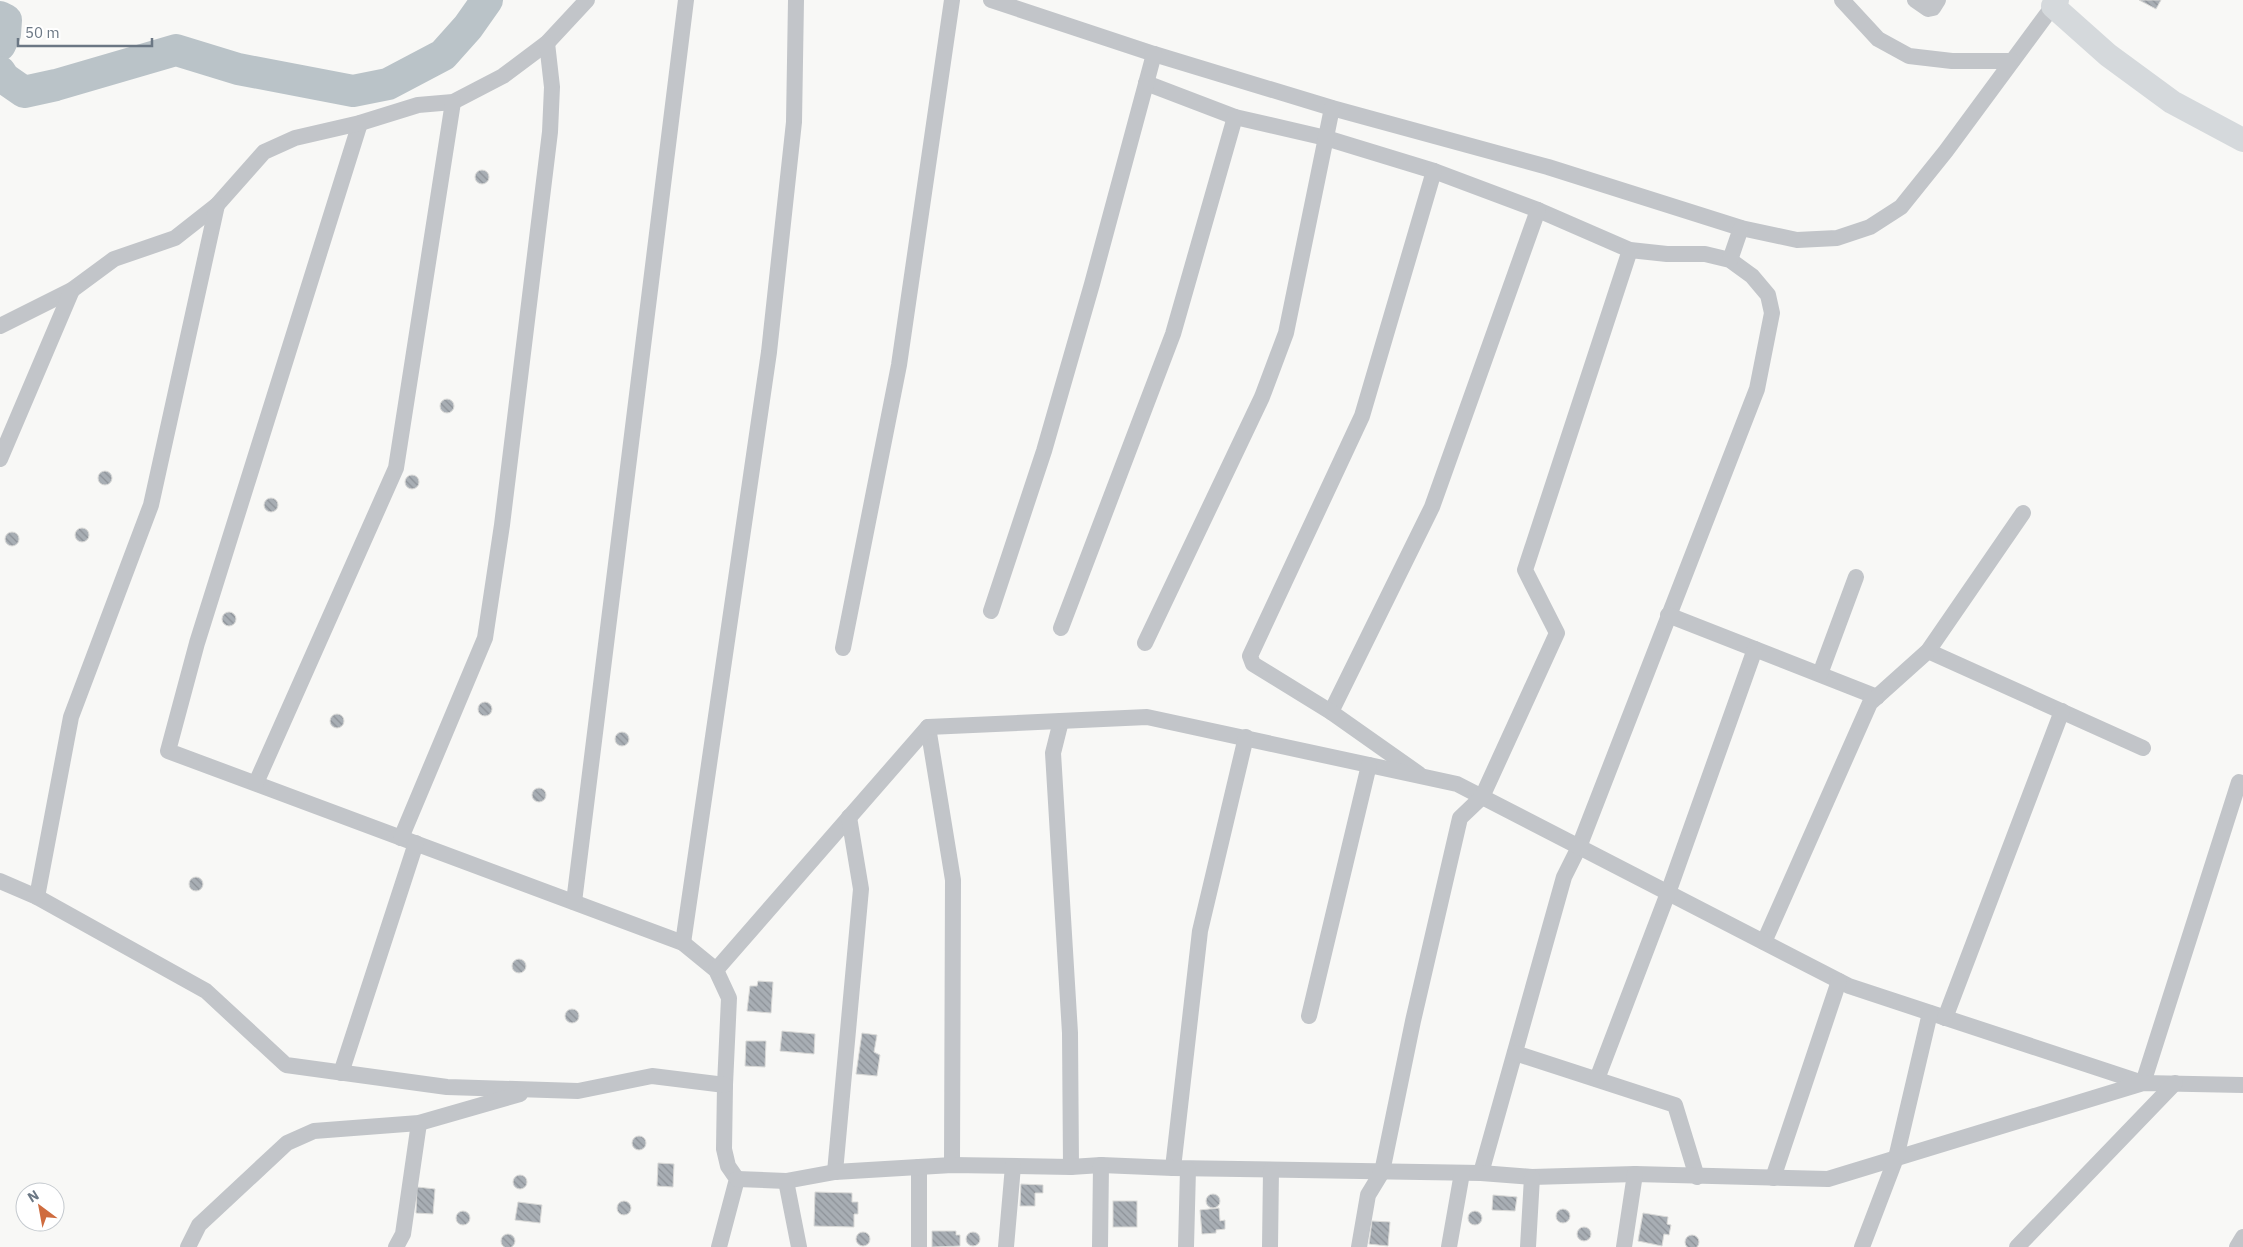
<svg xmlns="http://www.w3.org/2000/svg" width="2243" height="1247" viewBox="0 0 2243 1247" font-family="'IBM Plex Sans',sans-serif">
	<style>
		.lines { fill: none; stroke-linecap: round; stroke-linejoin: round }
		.river { stroke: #bac3c8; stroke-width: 32 }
		.building { fill: url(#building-back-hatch); stroke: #dadad8 }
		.street { stroke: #c2c5c9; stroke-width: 16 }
		.secondary { stroke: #d5d9dc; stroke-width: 24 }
	</style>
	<defs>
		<pattern id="building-back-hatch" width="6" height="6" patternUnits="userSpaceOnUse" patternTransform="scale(1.25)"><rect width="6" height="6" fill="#a8aeb4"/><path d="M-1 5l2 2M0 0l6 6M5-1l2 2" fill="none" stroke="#8d9298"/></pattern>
	</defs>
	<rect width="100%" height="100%" fill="#f8f8f6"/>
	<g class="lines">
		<g class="river">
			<polyline points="0,17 6,20 5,34 0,45"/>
			<polyline points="0,72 4,78 24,92 56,85 176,50 238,69 353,91 388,84 443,55 468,27 487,0"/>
		</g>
	</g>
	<g class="building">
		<polygon points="2139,0 2161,0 2156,9"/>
		<circle cx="482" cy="177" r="7"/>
		<circle cx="447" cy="406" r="7"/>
		<circle cx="105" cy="478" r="7"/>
		<circle cx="412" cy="482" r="7"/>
		<circle cx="271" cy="505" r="7"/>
		<circle cx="82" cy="535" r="7"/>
		<circle cx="12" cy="539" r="7"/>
		<circle cx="229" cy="619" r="7"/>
		<circle cx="485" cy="709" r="7"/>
		<circle cx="337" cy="721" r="7"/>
		<circle cx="622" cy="739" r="7"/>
		<circle cx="539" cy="795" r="7"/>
		<circle cx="196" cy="884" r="7"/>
		<circle cx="519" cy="966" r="7"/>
		<polygon points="758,981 773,982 771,1013 747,1011 750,986 757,986"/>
		<circle cx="572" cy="1016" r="7"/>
		<polygon points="782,1031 815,1034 814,1054 780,1051"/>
		<polygon points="862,1033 877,1035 874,1052 880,1055 877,1076 856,1074"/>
		<polygon points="746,1041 766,1041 765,1067 745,1066"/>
		<circle cx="639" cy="1143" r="7"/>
		<polygon points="658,1163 674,1164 673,1187 657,1186"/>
		<circle cx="520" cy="1182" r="7"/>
		<polygon points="1021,1184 1043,1185 1043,1193 1035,1193 1035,1206 1020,1206"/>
		<polygon points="417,1187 435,1189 433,1214 416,1213"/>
		<polygon points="815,1192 852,1193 852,1202 858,1202 858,1214 854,1214 854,1227 814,1226"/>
		<circle cx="1213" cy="1201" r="7"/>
		<polygon points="1493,1195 1517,1197 1515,1211 1492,1210"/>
		<rect x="1113" y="1201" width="24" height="26"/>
		<circle cx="624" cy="1208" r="7"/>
		<polygon points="518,1202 542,1205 540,1223 515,1220"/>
		<polygon points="1219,1208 1220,1221 1225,1220 1225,1229 1216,1230 1216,1233 1202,1234 1200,1210"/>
		<circle cx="1563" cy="1216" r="7"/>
		<circle cx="1475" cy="1218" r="7"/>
		<circle cx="463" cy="1218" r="7"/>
		<polygon points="1643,1213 1668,1217 1667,1224 1671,1225 1669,1235 1664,1234 1662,1246 1638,1241"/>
		<polygon points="1372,1221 1390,1222 1388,1246 1369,1244"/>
		<circle cx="1584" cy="1234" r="7"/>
		<polygon points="932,1231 956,1231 956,1235 960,1235 960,1246 932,1247"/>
		<circle cx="863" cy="1239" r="7"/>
		<circle cx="973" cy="1239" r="7"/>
		<circle cx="508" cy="1241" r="7"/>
		<circle cx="1692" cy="1242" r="7"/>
	</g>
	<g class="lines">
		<g class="street">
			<polyline points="991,0 1154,54 1332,108 1548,167 1741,228 1797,240 1837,238 1870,227 1901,207 1946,151 2053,6"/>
			<polyline points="1842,0 1878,39 1909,56 1952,61 2012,61"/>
			<polyline points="1915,0 1928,9 1933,8 1938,0"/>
			<polyline points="1146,83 1235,117 1326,138 1434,171 1538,210 1630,250 1667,254 1705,254 1730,260 1752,276 1768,295 1772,313 1757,389 1579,847 1564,877 1481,1173"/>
			<polyline points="360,123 197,643 168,751 683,943 716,970 729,998 725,1085 724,1149 728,1166 737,1179 719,1247"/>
			<polyline points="1730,260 1741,228"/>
			<polyline points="0,326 72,290 114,259 175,238 217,205 264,152 295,138 360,123 418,105 453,102 503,76 547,43 587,0"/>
			<polyline points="0,459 72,290"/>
			<polyline points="991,611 1044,451 1092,284 1154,54"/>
			<polyline points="1668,615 1877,697"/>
			<polyline points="1061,628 1173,334 1235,117"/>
			<polyline points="1145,643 1262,397 1286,333 1332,108"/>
			<polyline points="843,648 899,365 952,0"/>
			<polyline points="1928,651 2143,748"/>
			<polyline points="1820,674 1856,577"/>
			<polyline points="1331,712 1432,507 1538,210"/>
			<polyline points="1061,721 1053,753 1070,1033 1071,1167"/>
			<polyline points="928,727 953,880 952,1165"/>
			<polyline points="1419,774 1331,712 1253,664 1250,656 1362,416 1434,171"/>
			<polyline points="256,783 396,468 453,102"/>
			<polyline points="401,838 485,638 502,525 550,132 552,87 547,43"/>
			<polyline points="0,881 37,897 206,991 286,1065 447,1087 578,1091 652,1076 725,1085"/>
			<polyline points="37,897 71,717 151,505 217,205"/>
			<polyline points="574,902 686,0"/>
			<polyline points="1764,942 1870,703 1928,651 2023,513"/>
			<polyline points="683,943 769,352 794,122 796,0"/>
			<polyline points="716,970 928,727 1147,717 1457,784 1849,986 2143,1083 2239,782"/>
			<polyline points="1309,1016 1369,765"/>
			<polyline points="1945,1018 2062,711"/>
			<polyline points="1515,1053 1675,1105 1697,1177"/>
			<polyline points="341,1073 416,843"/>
			<polyline points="1597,1079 1668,893 1755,649"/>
			<polyline points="919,1167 919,1247"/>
			<polyline points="1173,1168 1200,931 1246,737"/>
			<polyline points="835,1172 861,889 849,817"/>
			<polyline points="1773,1178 1839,981"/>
			<polyline points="737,1179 786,1181 835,1172 952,1165 1071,1167 1101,1165 1173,1168 1481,1173 1532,1177 1635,1174 1828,1179 2143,1083 2243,1085"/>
			<polyline points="786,1181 799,1247"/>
			<polyline points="188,1247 199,1225 287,1143 314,1131 419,1123 520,1094"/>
			<polyline points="396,1247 403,1234 419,1123"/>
			<polyline points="1006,1247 1013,1166"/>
			<polyline points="1100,1247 1101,1165"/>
			<polyline points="1186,1247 1188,1169"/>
			<polyline points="1270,1247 1271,1170"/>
			<polyline points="1359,1247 1368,1195 1382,1172 1413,1021 1460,818 1482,797 1557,633 1525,570 1630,250"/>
			<polyline points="1449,1247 1462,1173"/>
			<polyline points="1528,1247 1532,1177"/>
			<polyline points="1624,1247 1635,1174"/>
			<polyline points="1862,1247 1896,1158 1930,1013"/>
			<polyline points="2017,1247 2175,1083"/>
			<polyline points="2237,1247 2243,1237"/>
		</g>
		<polyline class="secondary" points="2057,0 2053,6 2108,55 2172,102 2243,140"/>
	</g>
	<g transform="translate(40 1207) rotate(328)"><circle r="24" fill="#ffffff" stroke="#c4c9ce"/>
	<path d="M0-4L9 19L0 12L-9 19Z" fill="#cf6c3f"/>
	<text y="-8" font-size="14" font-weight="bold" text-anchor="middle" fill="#6b7784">N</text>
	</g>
	<path d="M18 38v8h134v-8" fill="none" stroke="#6b7784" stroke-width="2.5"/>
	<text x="25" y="38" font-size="15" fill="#6b7784" stroke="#ffffff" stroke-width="4" paint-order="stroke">50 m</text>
</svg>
